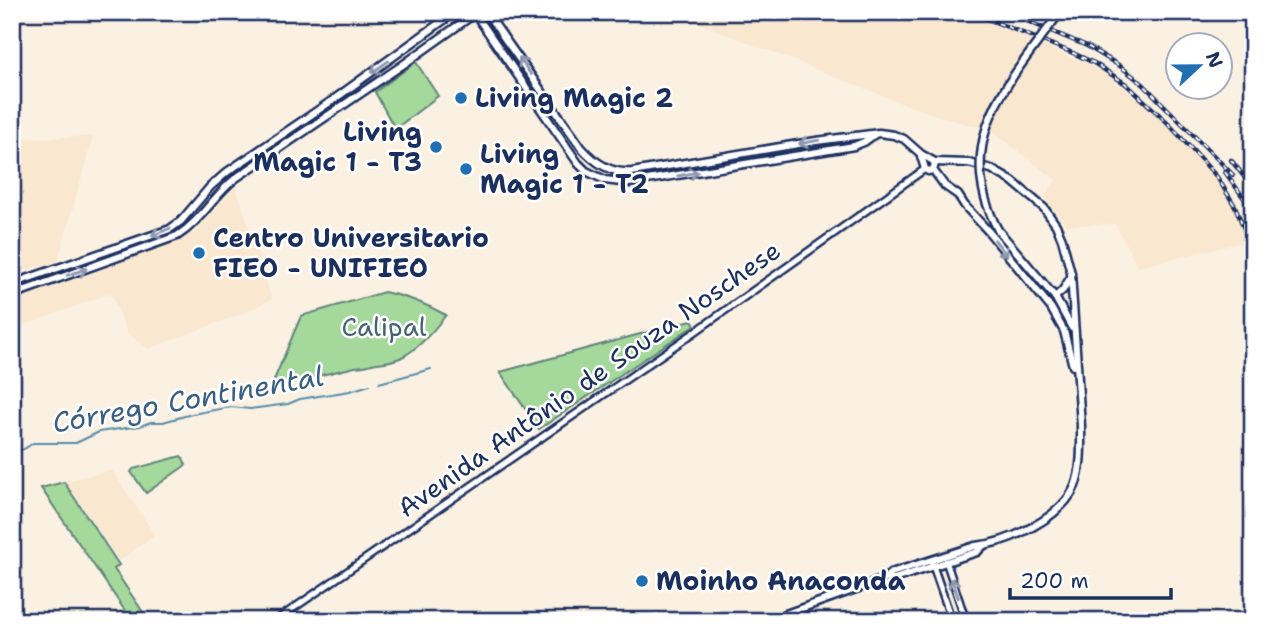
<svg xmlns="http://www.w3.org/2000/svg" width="1265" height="633" viewBox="0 0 1265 633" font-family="'Shantell Sans',sans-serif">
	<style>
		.built { fill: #f9e7d0 }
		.green { fill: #a5d89b; stroke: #60847c; stroke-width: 2 }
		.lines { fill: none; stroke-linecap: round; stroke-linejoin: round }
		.stream { stroke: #558ca8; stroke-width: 2 }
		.tertiary-casing { stroke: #1b2f5e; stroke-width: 10 }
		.secondary-casing { stroke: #1b2f5e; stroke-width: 11 }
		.tertiary { stroke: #fff; stroke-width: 5 }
		.secondary { stroke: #fff; stroke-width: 6 }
		.rail-casing { stroke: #1b2f5e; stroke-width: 4.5 }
		.rail { stroke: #fff; stroke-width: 2; stroke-dasharray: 5; stroke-linecap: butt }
		.secondary-bridge-casing { stroke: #1b2f5e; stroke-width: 11; stroke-linecap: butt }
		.secondary-bridge { stroke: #fff; stroke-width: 6 }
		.oneway { stroke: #8d97ae }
		.poi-dot { fill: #1f6fb2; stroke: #fff; stroke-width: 2.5 }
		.labels { text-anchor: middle; stroke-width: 5; stroke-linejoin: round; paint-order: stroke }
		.poi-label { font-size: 26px; font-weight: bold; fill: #1b2f5e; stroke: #fff; text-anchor: start }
		.park-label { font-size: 26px; fill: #446270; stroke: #fff }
		.street-label { font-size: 26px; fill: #1b2f5e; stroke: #fff }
		.water-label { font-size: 28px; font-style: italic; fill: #385e83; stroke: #fff }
	</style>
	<rect width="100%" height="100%" fill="#fbf1e3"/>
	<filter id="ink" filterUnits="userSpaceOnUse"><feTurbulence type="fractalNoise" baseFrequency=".0143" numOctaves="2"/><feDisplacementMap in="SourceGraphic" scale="14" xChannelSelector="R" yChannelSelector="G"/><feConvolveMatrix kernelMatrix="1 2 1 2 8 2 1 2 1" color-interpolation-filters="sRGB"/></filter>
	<g filter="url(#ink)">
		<g class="built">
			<polygon points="670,12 963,12 1092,66 1121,85 1146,106 1175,134 1216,178 1232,205 1248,241 1138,267 1115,224 1066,225 1044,198 1056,180 990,130 948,119 906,105"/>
			<polygon points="93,137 58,261 12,274 12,138"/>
			<polygon points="236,186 272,299 244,313 148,349 127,333 111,293 12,330 12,301 87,275 195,232"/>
			<polygon points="112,470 155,535 119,561 65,481"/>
		</g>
		<g class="green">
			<polygon points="416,62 438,96 395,129 375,92"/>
			<path d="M 384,292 C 406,296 426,304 446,315 C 434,330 418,350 400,358 C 391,362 382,362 372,364 C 366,366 362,367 355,367 L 271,387 L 301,316 Z"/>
			<polygon points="692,320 695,325 539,429 500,372"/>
			<polygon points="181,456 183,458 186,465 146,493 131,472 133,469"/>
			<polygon points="64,482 119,565 114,569 149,621 132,621 41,488"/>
		</g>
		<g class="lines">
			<g class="stream">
				<polyline points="1249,94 1253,96"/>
				<polyline points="637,175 856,140"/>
				<polyline points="379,383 431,369"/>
				<path d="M 12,450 C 21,452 26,448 33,443 L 76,443 L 99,432 L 140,426 L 151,422 L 163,422 L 192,414 L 231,407 L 250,409 L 288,404 L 300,399 L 350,391 L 370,385"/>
			</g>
			<defs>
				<g id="tertiary">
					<polyline points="946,561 966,621"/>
					<polyline points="932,563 952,621"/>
					<polyline points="275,621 692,334 925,169"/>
				</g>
				<g id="secondary">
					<polyline points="474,12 578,163 586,171 605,180 629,183 854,146 864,142 875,134"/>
					<path d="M 486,12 L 581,147 C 594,162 610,174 632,172 L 816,141 L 879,133 L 894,135 L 904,139 L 921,154 L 933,161 L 935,164 L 933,170"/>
					<polyline points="921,156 925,169 928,171 933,170"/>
					<polyline points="933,170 945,186 958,195 965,206 989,232 1051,308 1064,331 1073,366"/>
					<polyline points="998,230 1055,297 1072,328"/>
					<polyline points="12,284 170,229 181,221 210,187 227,172 333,100 455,12"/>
					<path d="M 12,295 L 177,236 C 201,221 214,195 236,178 L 404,64 L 477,12"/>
					<polyline points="1055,297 1063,290 1069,280"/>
					<polyline points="884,579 894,579 977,552 984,545"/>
					<path d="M 766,621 L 884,579 L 891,573 L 975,546 C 1008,543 1062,518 1075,486 C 1082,468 1081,446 1081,426 L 1071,273 L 1062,239 L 1056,225 L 1044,208 L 1012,181 L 991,169 L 969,163 L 934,162"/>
				</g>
			</defs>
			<use href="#tertiary" class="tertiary-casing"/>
			<use href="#secondary" class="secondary-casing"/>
			<use href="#tertiary" class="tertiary"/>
			<use href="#secondary" class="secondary"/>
			<defs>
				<g id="rail">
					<polyline points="970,12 1073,53 1094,63 1126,84 1166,121 1217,177 1235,206 1253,251"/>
					<polyline points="1005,12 1087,46 1120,66 1143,84 1233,175"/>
					<polyline points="1231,160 1253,188"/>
					<polyline points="1225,172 1246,201 1253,213"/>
					<polyline points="1248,621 1253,563"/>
				</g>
			</defs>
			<use href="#rail" class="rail-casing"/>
			<use href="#rail" class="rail"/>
			<defs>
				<path id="secondary-bridge" d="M 998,230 C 950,139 1010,82 1060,12"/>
			</defs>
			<use href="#secondary-bridge" class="secondary-bridge-casing"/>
			<use href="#secondary-bridge" class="secondary-bridge"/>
		</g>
		<defs><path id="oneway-shaft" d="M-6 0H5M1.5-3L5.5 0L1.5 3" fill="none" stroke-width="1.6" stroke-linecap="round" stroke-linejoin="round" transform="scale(1.75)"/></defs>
		<g class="oneway">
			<use href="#oneway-shaft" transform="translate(525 66) rotate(-125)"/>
			<use href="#oneway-shaft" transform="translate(380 67) rotate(145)"/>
			<use href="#oneway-shaft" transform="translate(809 142) rotate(170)"/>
			<use href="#oneway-shaft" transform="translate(688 174) rotate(-10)"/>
			<use href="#oneway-shaft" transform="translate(161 232) rotate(158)"/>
			<use href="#oneway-shaft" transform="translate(1001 248) rotate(52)"/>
			<use href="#oneway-shaft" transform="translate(77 272) rotate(-19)"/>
			<use href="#oneway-shaft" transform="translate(955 588) rotate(-109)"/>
		</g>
	</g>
	<g class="poi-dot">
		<circle cx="461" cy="98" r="7"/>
		<circle cx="436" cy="147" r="7"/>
		<circle cx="466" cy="169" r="7"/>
		<circle cx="199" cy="253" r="7"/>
		<circle cx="642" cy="581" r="7"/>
	</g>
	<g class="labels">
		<g class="poi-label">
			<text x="475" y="107">Living Magic 2</text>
			<text x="422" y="141" text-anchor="end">Living<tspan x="422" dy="30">Magic 1 - T3</tspan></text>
			<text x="480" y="163">Living<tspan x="480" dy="30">Magic 1 - T2</tspan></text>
			<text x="213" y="247">Centro Universitario<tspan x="213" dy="30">FIEO - UNIFIEO</tspan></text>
			<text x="656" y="590">Moinho Anaconda</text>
		</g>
		<g class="park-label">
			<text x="384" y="336">Calipal</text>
		</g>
		<g class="street-label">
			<text transform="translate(589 379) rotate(-35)" y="9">Avenida Antônio de Souza Noschese</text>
		</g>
		<g class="water-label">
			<text transform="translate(188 399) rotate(-10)" y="10">Córrego Continental</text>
		</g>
	</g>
	<rect width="1265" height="633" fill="none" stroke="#fff" stroke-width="42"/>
	<rect x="21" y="21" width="1223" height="591" fill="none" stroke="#1b2f5e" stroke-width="2.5" filter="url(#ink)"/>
	<g transform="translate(1199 66) rotate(68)"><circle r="33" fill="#ffffff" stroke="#a4acbf" stroke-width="2"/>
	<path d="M0-5L12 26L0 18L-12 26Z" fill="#1f6fb2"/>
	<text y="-10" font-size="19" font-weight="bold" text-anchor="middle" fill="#1b2f5e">N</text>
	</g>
	<path d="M1010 588v10h161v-10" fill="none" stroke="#1b2f5e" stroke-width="3.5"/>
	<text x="1020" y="588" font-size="21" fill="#1b2f5e" stroke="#ffffff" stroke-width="5" paint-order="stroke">200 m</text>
</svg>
